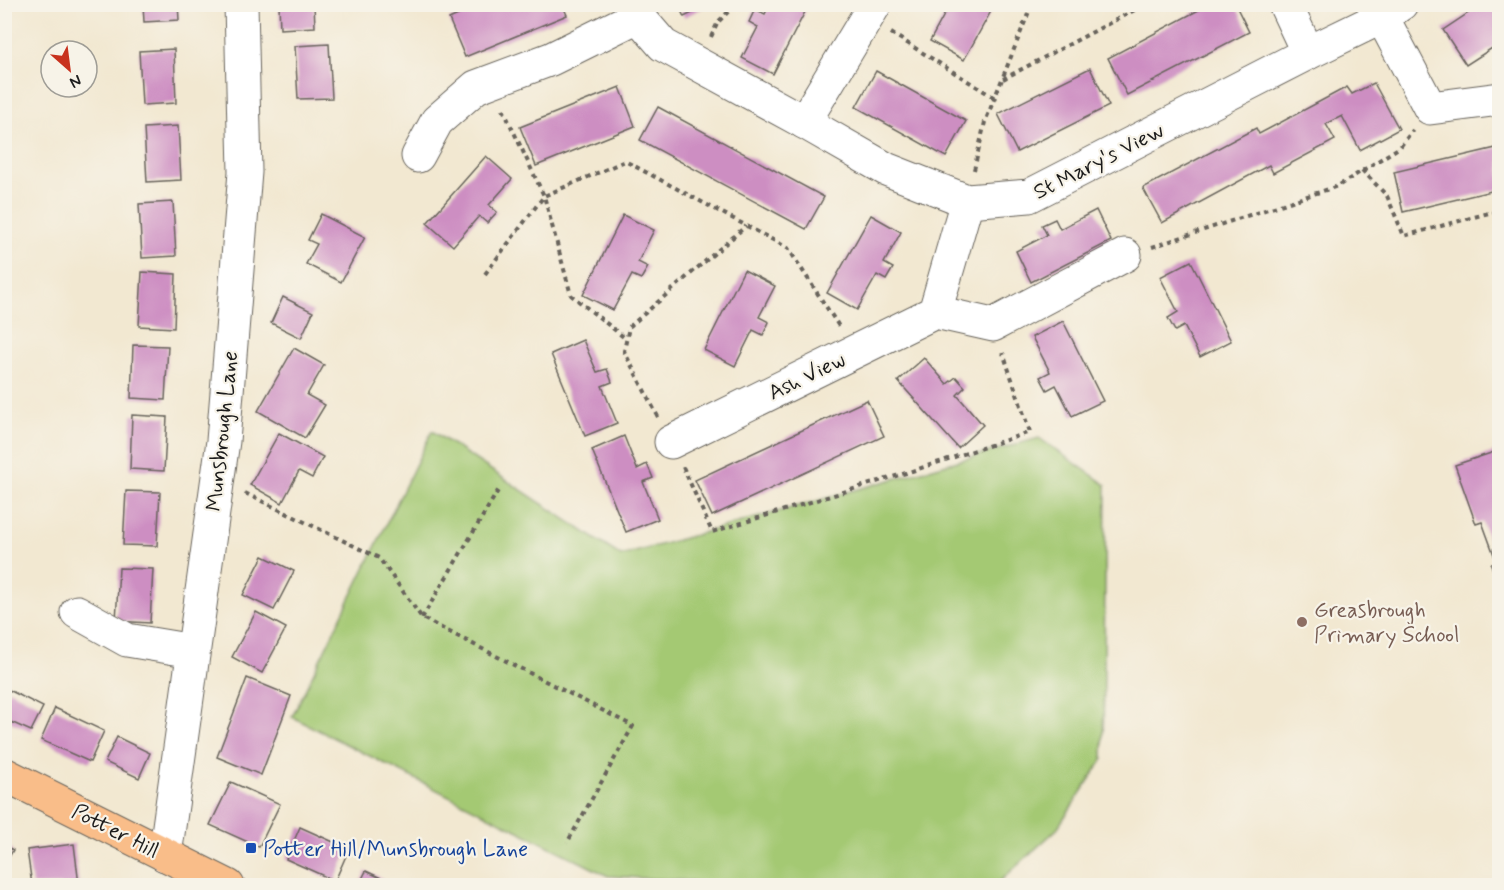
<svg xmlns="http://www.w3.org/2000/svg" width="1504" height="890" viewBox="0 0 1504 890" font-family="Mynerve,sans-serif">
	<style>
		.green { fill: #a4c973; stroke: #607248; stroke-width: 1.5 }
		.building { fill: #cd8ec2 }
		.lines { fill: none; stroke-linecap: round; stroke-linejoin: round }
		.minor-casing { stroke: #67635b; stroke-width: 35 }
		.major-casing { stroke: #67635b; stroke-width: 35 }
		.path { stroke: #67635b; stroke-width: 4; stroke-dasharray: 4.5 4.5; stroke-linecap: butt }
		.minor { stroke: #fff; stroke-width: 33 }
		.major { stroke: #f9bd89; stroke-width: 33 }
		.education-dot { fill: #8d6e63; stroke: #f7f3e8; stroke-width: 2 }
		.transit-dot { fill: #1a4fb4; stroke: #f7f3e8; stroke-width: 2 }
		.labels { text-anchor: middle; stroke-width: 4.5; stroke-linejoin: round; paint-order: stroke }
		.street-label { font-size: 22px; fill: #1c1c1c; stroke: #f7f3e8 }
		.education-label { font-size: 22px; fill: #785e54; stroke: #f7f3e8; text-anchor: start }
		.transit-label { font-size: 22px; fill: #164399; stroke: #f7f3e8; text-anchor: start }
	</style>
	<rect width="100%" height="100%" fill="#f7f3e8"/>
	<filter id="ink" filterUnits="userSpaceOnUse"><feTurbulence type="fractalNoise" baseFrequency=".0167" numOctaves="2"/><feDisplacementMap in="SourceGraphic" scale="12" xChannelSelector="R" yChannelSelector="G"/><feConvolveMatrix kernelMatrix="1 2 1 2 8 2 1 2 1" color-interpolation-filters="sRGB"/></filter>
	<filter id="wash" filterUnits="userSpaceOnUse"><feTurbulence type="fractalNoise" baseFrequency=".008" numOctaves="4" result="noise"/><feDisplacementMap in="SourceGraphic" scale="24" xChannelSelector="R" yChannelSelector="G"/><feGaussianBlur stdDeviation="1.35" result="paint"/><feColorMatrix in="noise" values="0 0 0 0 0 0 0 0 0 0 0 0 0 0 0 0 0 1.4 0 .05"/><feComposite in="paint" operator="in"/></filter>
	<g filter="url(#wash)">
		<rect width="100%" height="100%" fill="#f2e8d1"/>
		<polygon class="green" points="432,431 621,556 1039,438 1106,485 1103,759 1056,830 997,884 987,886 714,886 691,881 608,876 292,717"/>
		<g id="blocks">
			<g class="building">
				<polygon points="143,4 178,4 179,20 144,22"/>
				<polygon points="279,4 314,4 315,27 280,29"/>
				<polygon points="483,4 562,4 567,15 465,57 449,19"/>
				<polygon points="678,4 711,4 684,17"/>
				<polygon points="770,4 809,4 773,74 742,58 758,27 749,22 755,9 765,14"/>
				<polygon points="950,4 995,4 964,60 930,41"/>
				<polygon points="1210,4 1235,4 1249,32 1127,95 1108,58"/>
				<polygon points="1482,4 1500,4 1500,43 1466,65 1443,30"/>
				<polygon points="329,44 332,98 298,99 295,46"/>
				<polygon points="174,49 176,103 142,105 139,51"/>
				<polygon points="1090,68 1109,106 1017,152 998,114"/>
				<polygon points="876,71 966,121 946,157 856,107"/>
				<polygon points="1374,83 1399,129 1360,150 1342,116 1326,124 1335,140 1273,173 1269,165 1162,223 1143,188 1256,128 1259,134 1347,87 1352,94"/>
				<polygon points="620,87 635,126 536,166 520,127"/>
				<polygon points="658,107 824,197 806,229 640,140"/>
				<polygon points="178,126 181,180 147,182 144,128"/>
				<polygon points="1500,147 1500,189 1403,212 1394,172"/>
				<polygon points="486,156 512,179 489,205 497,212 487,223 479,216 453,246 427,223"/>
				<polygon points="173,202 176,256 142,258 139,204"/>
				<polygon points="1096,210 1111,241 1031,282 1016,251 1047,235 1042,225 1055,219 1060,229"/>
				<polygon points="321,214 365,237 341,282 306,264 317,244 308,240"/>
				<polygon points="623,215 654,230 638,262 648,267 641,279 632,275 613,310 583,295"/>
				<polygon points="871,215 901,232 884,263 893,268 886,280 877,275 857,310 827,293"/>
				<polygon points="1191,261 1231,341 1200,357 1184,326 1175,331 1168,318 1178,312 1160,277"/>
				<polygon points="744,270 775,286 759,317 769,322 763,335 753,330 735,366 704,350"/>
				<polygon points="142,272 176,274 174,328 139,326"/>
				<polygon points="283,297 313,312 301,338 271,323"/>
				<polygon points="1063,321 1103,401 1072,416 1056,385 1047,390 1040,377 1050,372 1032,337"/>
				<polygon points="583,340 597,372 607,369 612,382 602,386 617,423 585,436 551,354"/>
				<polygon points="133,345 168,346 165,400 131,398"/>
				<polygon points="294,348 324,365 307,395 325,405 305,438 258,411"/>
				<polygon points="924,358 947,384 956,377 965,387 957,395 983,425 958,448 898,381"/>
				<polygon points="867,400 884,436 712,516 695,480"/>
				<polygon points="132,415 167,417 164,471 130,469"/>
				<polygon points="279,433 323,457 312,478 299,471 282,503 250,485"/>
				<polygon points="624,436 637,469 647,464 653,478 643,482 658,519 626,532 592,450"/>
				<polygon points="1500,450 1500,589 1499,589 1491,564 1497,563 1482,522 1476,524 1455,465"/>
				<polygon points="126,491 160,492 157,546 123,545"/>
				<polygon points="263,556 294,571 274,610 243,595"/>
				<polygon points="119,568 153,569 150,623 116,621"/>
				<polygon points="256,612 286,628 262,673 232,657"/>
				<polygon points="247,678 291,696 261,775 217,757"/>
				<polygon points="9,690 43,707 31,731 4,719 4,699"/>
				<polygon points="55,708 104,731 90,762 41,740"/>
				<polygon points="117,737 150,753 139,778 105,762"/>
				<polygon points="231,782 280,804 259,847 210,825"/>
				<polygon points="300,827 349,849 335,881 286,859"/>
				<polygon points="74,844 79,885 32,885 27,850"/>
				<polygon points="4,845 13,850 4,866"/>
				<polygon points="366,871 396,885 359,885"/>
			</g>
		</g>
	</g>
	<g filter="url(#ink)">
		<use href="#blocks" fill-opacity="0" stroke="#67635b" stroke-width="1.5"/>
		<g class="lines">
			<defs>
				<g id="minor">
					<polyline points="631,4 638,16 663,45 804,122 886,169 967,201 1029,196 1308,53 1382,17 1401,4"/>
					<polyline points="1285,4 1308,53"/>
					<polyline points="1382,17 1430,108 1500,99"/>
					<polyline points="804,122 875,4"/>
					<polyline points="418,156 437,121 476,87 551,59 638,16"/>
					<polyline points="935,312 993,325 1125,255"/>
					<polyline points="671,442 935,312 967,201"/>
					<polyline points="77,612 127,640 193,651"/>
					<polyline points="165,855 223,441 245,172 241,4"/>
				</g>
				<polyline id="major" points="4,774 228,886"/>
			</defs>
			<use href="#minor" class="minor-casing"/>
			<use href="#major" class="major-casing"/>
			<g class="path">
				<polyline points="891,33 995,98"/>
				<polyline points="711,37 718,22 736,4"/>
				<polyline points="1003,79 1146,4"/>
				<polyline points="503,109 544,196 571,295 626,339"/>
				<polyline points="974,170 985,122 1032,4"/>
				<polyline points="1362,170 1387,196 1404,236 1500,210"/>
				<polyline points="1152,247 1338,186 1400,147 1413,130"/>
				<polyline points="485,274 544,196 625,161 788,248 840,328"/>
				<polyline points="658,417 624,351 629,327 746,226"/>
				<polyline points="683,467 712,532 906,473 1030,432 1003,353"/>
				<polyline points="245,493 379,558 422,618 633,726 567,843"/>
				<polyline points="422,618 499,489"/>
			</g>
			<use href="#minor" class="minor"/>
			<use href="#major" class="major"/>
		</g>
	</g>
	<circle class="education-dot" cx="1302" cy="622" r="6"/>
	<rect class="transit-dot" x="245" y="842" width="12" height="12" rx="3"/>
	<g class="labels">
		<g class="street-label">
			<text transform="translate(1098 160) rotate(-27)" y="8">St Mary's View</text>
			<text transform="translate(806 375) rotate(-26)" y="8">Ash View</text>
			<text transform="translate(221 431) rotate(-84)" y="8">Munsbrough Lane</text>
			<text transform="translate(116 830) rotate(27)" y="8">Potter Hill</text>
		</g>
		<g class="education-label">
			<text x="1314" y="617">Greasbrough<tspan x="1314" dy="25">Primary School</tspan></text>
		</g>
		<g class="transit-label">
			<text x="263" y="856">Potter Hill/Munsbrough Lane</text>
		</g>
	</g>
	<rect width="1504" height="890" fill="none" stroke="#f7f3e8" stroke-width="24"/>
	<g transform="translate(69 69) rotate(152)"><circle r="28" fill="#f7f3e8" stroke="#9f9d96" stroke-width="1.5"/>
	<path d="M0-4.5L10 22L0 15L-10 22Z" fill="#c8321e"/>
	<text y="-9" font-size="16" font-weight="bold" text-anchor="middle" fill="#1c1c1c">N</text>
	</g>
</svg>
